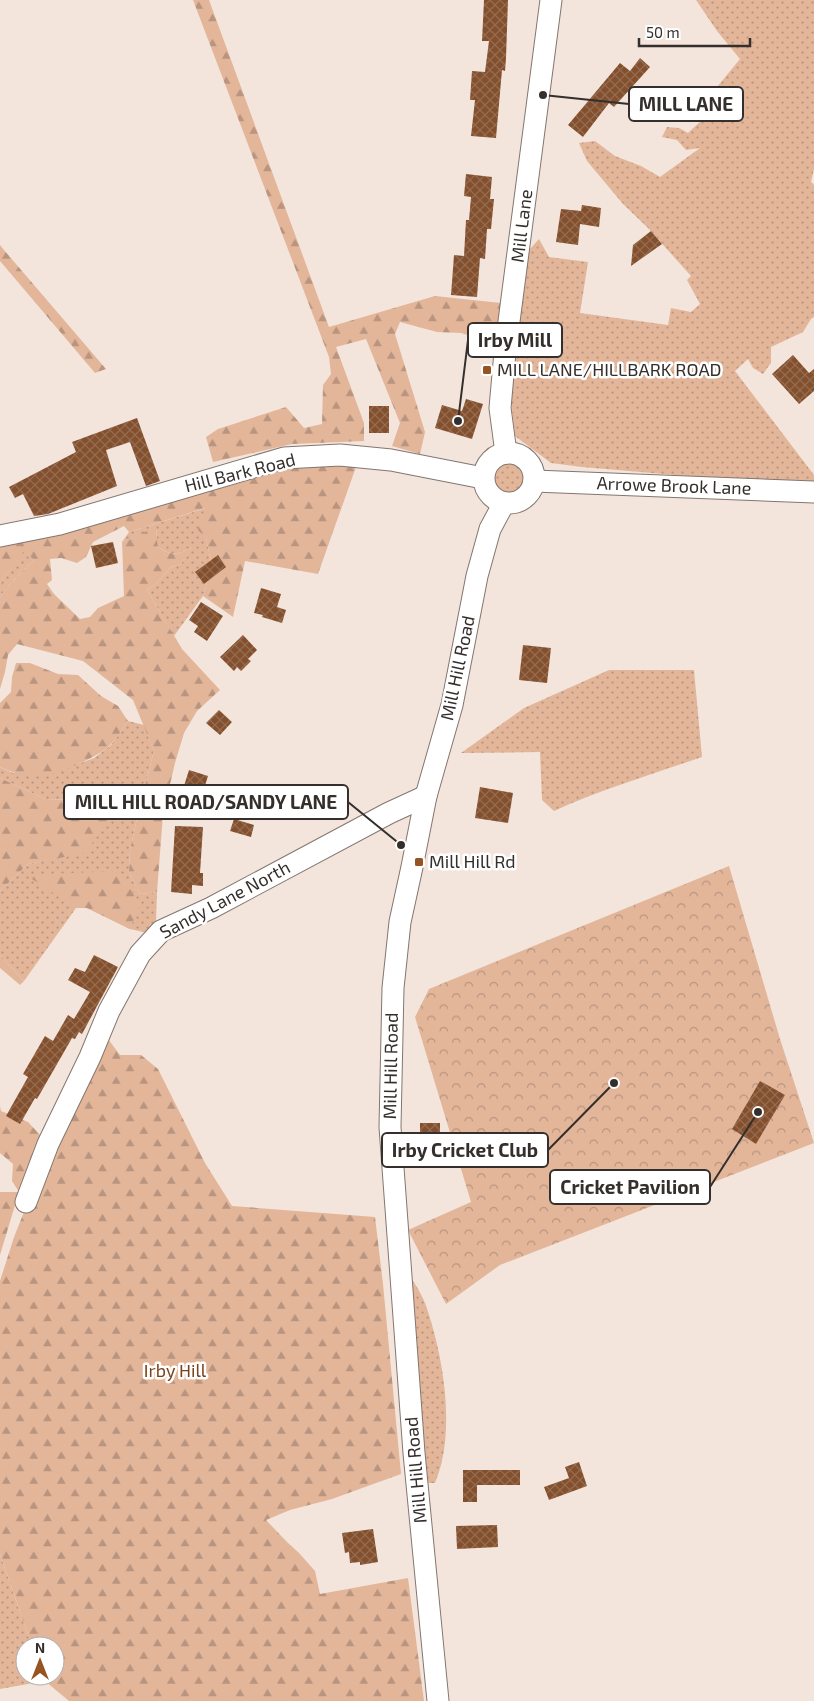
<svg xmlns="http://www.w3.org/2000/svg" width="814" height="1701" viewBox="0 0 814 1701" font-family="'Exo 2',sans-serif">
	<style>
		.grass { fill: url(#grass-dots) }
		.forest { fill: url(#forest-firs) }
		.park { fill: url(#park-crowns) }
		.building { fill: url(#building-cross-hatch) }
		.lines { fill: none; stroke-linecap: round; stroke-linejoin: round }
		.minor-casing { stroke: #83766f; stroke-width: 23 }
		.minor { stroke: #fff; stroke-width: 21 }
		.poi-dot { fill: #975423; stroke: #fff; stroke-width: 2 }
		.labels { text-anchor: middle; stroke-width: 5; stroke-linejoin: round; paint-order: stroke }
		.street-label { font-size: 18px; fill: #342f2c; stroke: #fff }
		.poi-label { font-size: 18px; fill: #342f2c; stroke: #fff; text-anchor: start }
		.park-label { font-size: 18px; fill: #7a431b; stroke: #fff }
		.leader { fill: none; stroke: #342f2c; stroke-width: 2 }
		.callout-dot { fill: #342f2c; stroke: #fff; stroke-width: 2 }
		.callout { fill: #fff; stroke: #342f2c; stroke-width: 2 }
		.callout-label { font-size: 19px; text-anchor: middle; font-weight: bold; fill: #342f2c }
	</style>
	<defs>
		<pattern id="grass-dots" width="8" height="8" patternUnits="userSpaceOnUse" patternTransform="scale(1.25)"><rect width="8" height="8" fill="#e3b69a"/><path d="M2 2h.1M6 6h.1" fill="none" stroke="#b9947e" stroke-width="1.8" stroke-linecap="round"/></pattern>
		<pattern id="forest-firs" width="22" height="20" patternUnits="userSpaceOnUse" patternTransform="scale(1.25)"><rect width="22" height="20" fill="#e3b69a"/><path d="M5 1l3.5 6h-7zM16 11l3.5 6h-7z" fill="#b9947e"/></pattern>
		<pattern id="park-crowns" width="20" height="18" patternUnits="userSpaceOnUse" patternTransform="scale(1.25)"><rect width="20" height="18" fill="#e3b69a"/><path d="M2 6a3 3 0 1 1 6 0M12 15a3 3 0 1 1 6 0" fill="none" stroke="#b9947e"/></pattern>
		<pattern id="building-cross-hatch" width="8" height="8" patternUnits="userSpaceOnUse" patternTransform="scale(1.25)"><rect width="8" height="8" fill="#834f2c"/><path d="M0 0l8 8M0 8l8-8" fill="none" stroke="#936c51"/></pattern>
	</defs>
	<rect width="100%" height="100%" fill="#f3e5dc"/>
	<g class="grass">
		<polygon points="696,0 814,0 814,169 811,182 814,185 814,317 811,319 803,332 771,347 771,363 763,374 753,368 748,359 735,371 814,475 814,481 710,478 582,467 551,463 515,436 511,400 518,323 529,250 539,239 549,257 588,262 580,313 668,325 671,308 691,312 700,304 687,280 691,276 648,228 623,204 587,161 579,143 595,141 615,156 641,166 660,177 700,148 686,150 677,140 662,137 667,127 679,128 688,133 704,118 708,98 740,59 717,31"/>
		<circle cx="508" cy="478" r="15"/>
		<path d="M 206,508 L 206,538 L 212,567 L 203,596 L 174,636 L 147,590 L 157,583 L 171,567 L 181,564 L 192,547 C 177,555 174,557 158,547 L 156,528 L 122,542 L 129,532 Z"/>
		<polygon points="24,550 34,560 8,586 0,597 0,583"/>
		<path d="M 609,670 L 694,670 L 702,757 C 653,774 602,789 554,811 L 542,800 L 540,752 L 461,753 L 524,708 Z"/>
		<polygon points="128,721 144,725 154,751 140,805 130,850 129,872 140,894 157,892 156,921 152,934 130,929 87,908 76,908 24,981 0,955 0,891 28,864 85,852 90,794 79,800 45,799 0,778 0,767 13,773 62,770 94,758 111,745"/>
		<path d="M 410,1276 C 415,1284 421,1293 425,1303 C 443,1353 457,1433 435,1483 L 427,1483 Z"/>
		<polygon points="0,1554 32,1646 25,1646 25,1676 43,1676 45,1681 0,1689"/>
	</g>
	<g class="forest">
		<polygon points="193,0 209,0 329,327 435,296 501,303 498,345 461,333 437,332 400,322 395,334 425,432 420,454 392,446 400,423 366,339 336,347 364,423 364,441 292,444 213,462 206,437 218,429 286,407 304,428 322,424 323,385 331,374 329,357"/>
		<polygon points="0,245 4,250 106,369 95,373 0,261"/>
		<path d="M 346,465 L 356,467 L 318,574 L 245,561 L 233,617 L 203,596 L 212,567 L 206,538 L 198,530 L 205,508 L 129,532 L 124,526 L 93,542 L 86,557 L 77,563 L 61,558 L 50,559 L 52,580 L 47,584 L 54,594 L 80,619 L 90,617 L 98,608 L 124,596 L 122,542 L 156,527 L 158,547 C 173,557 179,555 193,546 L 181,564 L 171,567 L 157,583 L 147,590 L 182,649 L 220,690 L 197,711 L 184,733 L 175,763 L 163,814 L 157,892 L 140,894 L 129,872 L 130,850 L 140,805 L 154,751 L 133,700 L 83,661 L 17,644 L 8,655 L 5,672 L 0,689 L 0,597 L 8,586 L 34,560 L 24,551 L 0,583 L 0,542 L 272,467 Z"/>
		<path d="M 16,663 L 30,663 L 58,674 L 78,675 L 101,696 L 118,706 L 128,721 C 122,729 116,740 109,746 C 95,759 53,777 34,776 C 22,776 11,772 0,767 L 0,703 L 11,692 L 12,677 Z"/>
		<polygon points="0,778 45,799 79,800 90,794 102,793 109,805 111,817 85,853 28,864 0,891"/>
		<polygon points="120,871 140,904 130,929 87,908 76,908 26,875"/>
		<polygon points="0,955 24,981 20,985 0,968"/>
		<polygon points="108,1039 120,1055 141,1055 158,1069 205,1163 232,1206 375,1217 383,1284 401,1474 332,1499 290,1510 266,1520 287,1542 299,1553 315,1571 320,1594 408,1578 424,1701 69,1701 45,1681 43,1676 55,1676 55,1646 32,1646 0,1554 0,1281 14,1237 36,1182"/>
		<polygon points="0,1106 1,1111 28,1122 42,1137 19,1192 0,1255 0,1192 19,1192 12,1181 13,1164 0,1153"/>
	</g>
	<polygon class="park" points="729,866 780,1039 814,1143 500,1265 446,1304 408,1230 471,1202 415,1017 429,989"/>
	<g class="building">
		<polygon points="484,0 508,0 506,58 505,71 502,70 496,138 471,136 475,100 470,100 472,71 485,72 489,41 482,41"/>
		<polygon points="640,58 650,67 614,107 609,103 583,137 568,125 620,63 630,71"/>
		<polygon points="466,174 492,177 490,199 494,199 491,229 487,229 485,259 480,258 477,297 451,295 454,255 464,256 466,220 469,220 471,197 464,196"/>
		<polygon points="582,205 601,208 599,227 580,224 578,245 556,242 561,209 581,211"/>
		<polygon points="651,231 662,244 631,266 633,245"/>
		<polygon points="793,355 809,373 814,369 814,391 799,404 772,374"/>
		<polygon points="466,399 483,404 472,439 435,428 442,405 462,411"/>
		<rect x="369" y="406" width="20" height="27"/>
		<polygon points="137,418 160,481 146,486 130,442 106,450 117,486 48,514 34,516 23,494 15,498 9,487 76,452 72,442"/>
		<polygon points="113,542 118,563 96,568 91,546"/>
		<polygon points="218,555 226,567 204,584 195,572"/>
		<polygon points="261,588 281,594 277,607 286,610 282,623 262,617 263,615 254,613"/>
		<polygon points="201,602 223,616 207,641 194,632 198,626 189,620"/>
		<polygon points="243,635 257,650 248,659 251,661 241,671 237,667 234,671 220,657"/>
		<polygon points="523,645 551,648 547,683 519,680"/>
		<polygon points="219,710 232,722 220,735 206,723"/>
		<polygon points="189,770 208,776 203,792 184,786"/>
		<polygon points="480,787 513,793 508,823 475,818"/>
		<polygon points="234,819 254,825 251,837 230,831"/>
		<polygon points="175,826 203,827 200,873 203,873 203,886 192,885 192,894 171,892"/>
		<polygon points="94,955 118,967 82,1034 79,1032 75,1039 72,1038 37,1099 35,1098 20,1124 6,1116 28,1077 23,1074 45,1036 53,1041 68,1015 74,1019 90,992 68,980 75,968 85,972"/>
		<polygon points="760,1081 785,1095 756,1144 732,1129"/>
		<rect x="420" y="1123" width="20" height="18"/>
		<polygon points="579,1462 587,1486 549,1500 544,1487 569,1478 565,1467"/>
		<polygon points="463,1470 520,1470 520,1485 477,1485 477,1502 463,1502"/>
		<polygon points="497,1525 498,1547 457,1549 456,1526"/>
		<polygon points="373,1529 378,1562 360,1565 360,1562 350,1563 349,1552 345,1553 342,1533"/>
	</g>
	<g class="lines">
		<defs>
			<g id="minor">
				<polyline points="506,453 500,408 505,352 551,0"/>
				<circle cx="509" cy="478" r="25"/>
				<polyline points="534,481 814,492"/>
				<polyline points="0,536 60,524 284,458 340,455 391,460 483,478"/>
				<polyline points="26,1202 48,1144 90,1057 109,1011 140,954 161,931 211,908 389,813 426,796"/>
				<polyline points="438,1701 414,1453 390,1127 393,988 400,922 412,867 426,796 452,705 477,576 490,529 504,503"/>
			</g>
		</defs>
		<use href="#minor" class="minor-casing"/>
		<use href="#minor" class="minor"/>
	</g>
	<g class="poi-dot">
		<rect x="482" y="365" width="10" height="10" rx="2.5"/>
		<rect x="414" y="857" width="10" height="10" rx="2.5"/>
	</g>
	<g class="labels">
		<g class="street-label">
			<text transform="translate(522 226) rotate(-83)" y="6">Mill Lane</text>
			<text transform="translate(240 473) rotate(-14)" y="6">Hill Bark Road</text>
			<text transform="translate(674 486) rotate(2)" y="6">Arrowe Brook Lane</text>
			<text transform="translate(458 668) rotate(-78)" y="6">Mill Hill Road</text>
			<text transform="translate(225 900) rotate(-28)" y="6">Sandy Lane North</text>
			<text transform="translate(391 1066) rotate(-89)" y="6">Mill Hill Road</text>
			<text transform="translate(416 1470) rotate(-95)" y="6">Mill Hill Road</text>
		</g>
		<g class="poi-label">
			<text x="497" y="376">MILL LANE/HILLBARK ROAD</text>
			<text x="429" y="868">Mill Hill Rd</text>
		</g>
		<g class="park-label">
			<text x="175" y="1377">Irby Hill</text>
		</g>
	</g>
	<path class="leader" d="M543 95L629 104M458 421L468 340M401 845L348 802M614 1083L548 1150M758 1112L710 1187"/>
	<g class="callout-dot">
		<circle cx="543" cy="95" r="5"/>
		<circle cx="458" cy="421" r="5"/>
		<circle cx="401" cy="845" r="5"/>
		<circle cx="614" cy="1083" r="5"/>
		<circle cx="758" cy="1112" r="5"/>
	</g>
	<g class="callout">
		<rect x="629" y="87" width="114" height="34" rx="5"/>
		<rect x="468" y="323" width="94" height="34" rx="5"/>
		<rect x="64" y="785" width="284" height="34" rx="5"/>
		<rect x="382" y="1133" width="166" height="34" rx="5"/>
		<rect x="550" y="1170" width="160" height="34" rx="5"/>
	</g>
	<g class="callout-label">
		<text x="686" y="111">MILL LANE</text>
		<text x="515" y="347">Irby Mill</text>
		<text x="206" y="809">MILL HILL ROAD/SANDY LANE</text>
		<text x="465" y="1157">Irby Cricket Club</text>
		<text x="630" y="1194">Cricket Pavilion</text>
	</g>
	<g transform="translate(40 1661)"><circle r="24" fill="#ffffff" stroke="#aeacab"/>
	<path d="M0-4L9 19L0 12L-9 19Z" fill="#975423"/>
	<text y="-8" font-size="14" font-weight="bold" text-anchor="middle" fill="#342f2c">N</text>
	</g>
	<path d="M639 38v8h111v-8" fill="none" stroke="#342f2c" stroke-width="2.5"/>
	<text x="646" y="38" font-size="15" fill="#342f2c" stroke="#ffffff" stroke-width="4" paint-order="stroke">50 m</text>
</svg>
